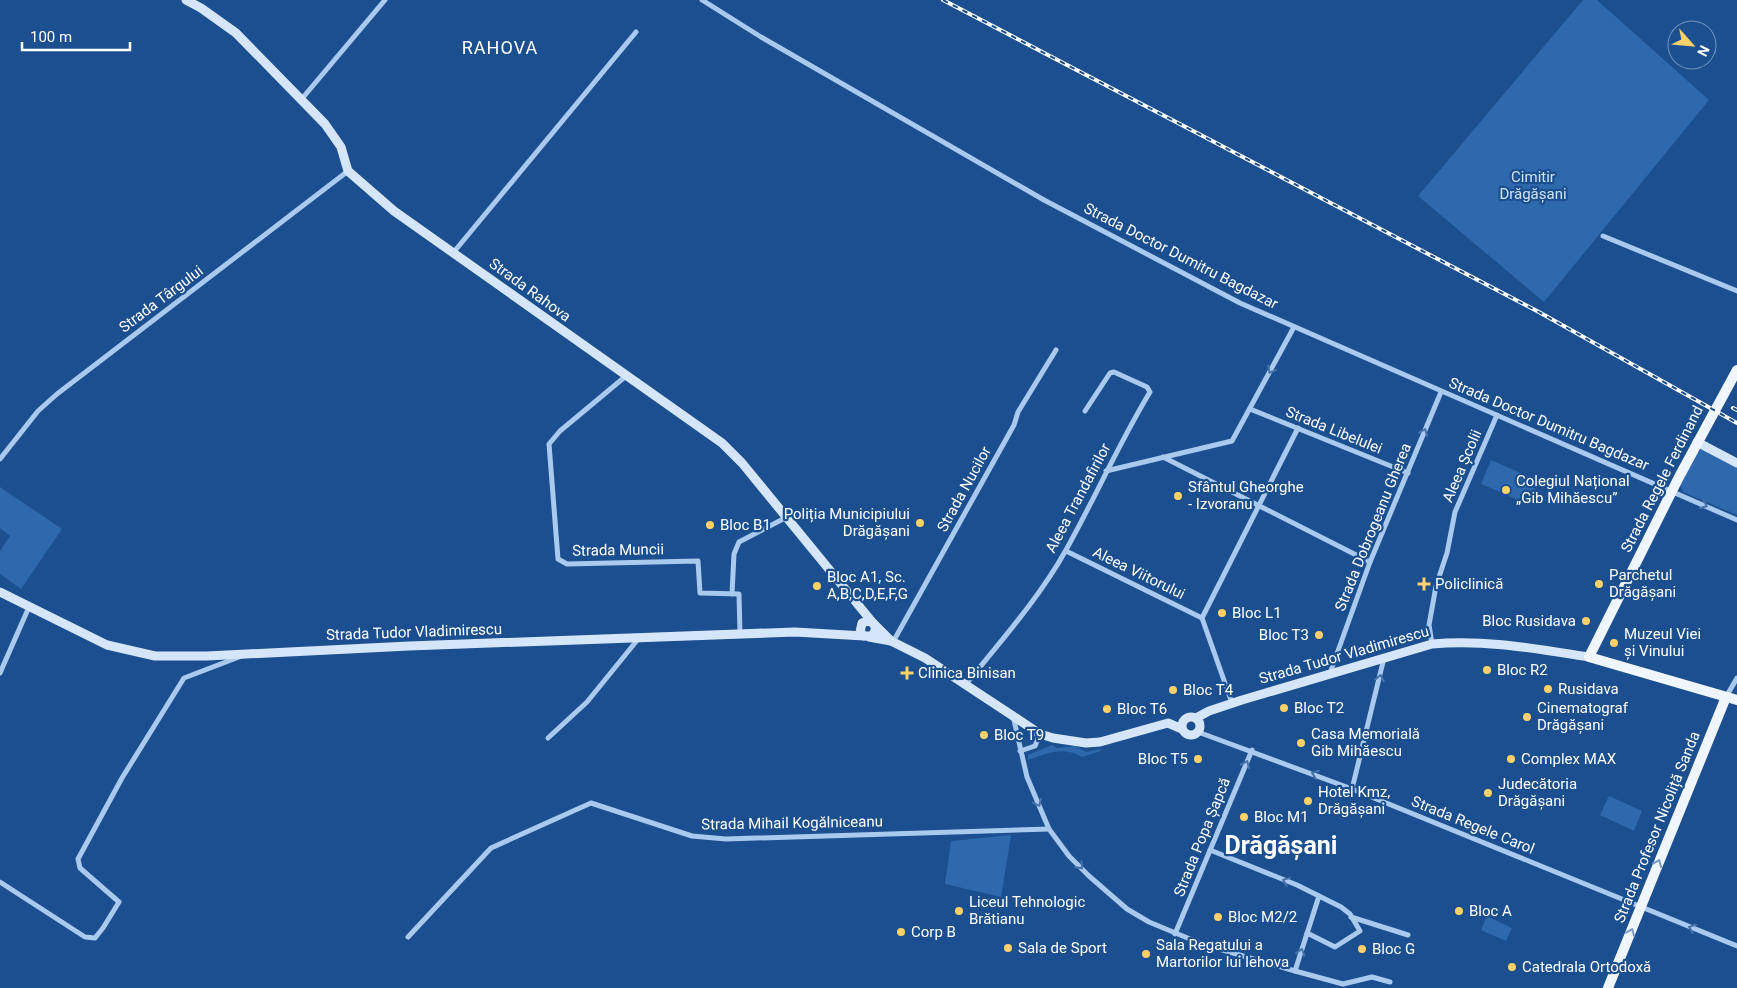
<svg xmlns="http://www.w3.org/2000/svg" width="1737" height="988" viewBox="0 0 1737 988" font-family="Roboto,sans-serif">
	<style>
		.green { fill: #2e69ad }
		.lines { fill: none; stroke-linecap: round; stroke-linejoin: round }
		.street { stroke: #a9c9ee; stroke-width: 5 }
		.secondary { stroke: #d6e6fa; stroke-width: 9 }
		.primary { stroke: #f0f6ff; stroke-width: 10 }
		.rail-casing { stroke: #fff; stroke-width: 4 }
		.rail { stroke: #1b4f8f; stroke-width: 2; stroke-dasharray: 5.5; stroke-linecap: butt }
		.oneway { stroke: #4674ac }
		.oneway2 { stroke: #7b9ac1 }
		.poi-dot { fill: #ffd166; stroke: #1b4f8f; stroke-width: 2 }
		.labels { text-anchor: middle; stroke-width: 4.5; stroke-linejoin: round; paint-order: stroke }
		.park-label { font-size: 15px; fill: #cfe3fa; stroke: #1b4f8f }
		.street-label { font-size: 15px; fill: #fff; stroke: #1b4f8f }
		.poi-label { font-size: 15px; fill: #fff; stroke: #1b4f8f; text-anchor: start }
		.quarter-label { font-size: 18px; letter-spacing: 1px; fill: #fff; stroke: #1b4f8f }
		.town-label { font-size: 25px; font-weight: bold; fill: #fff; stroke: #1b4f8f }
	</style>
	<rect width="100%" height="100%" fill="#1b4f8f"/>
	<g class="green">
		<polygon points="1583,0 1597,0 1709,100 1544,302 1418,196"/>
		<polygon points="1701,448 1737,467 1737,515 1683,492 1680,484"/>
		<polygon points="1491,460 1539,481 1528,504 1481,484"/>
		<polygon points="0,487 62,529 21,589 0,574 0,551 10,536 0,528"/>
		<path d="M 1052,745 L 1057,748 L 1075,746 L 1086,752 L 1101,749 L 1101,751 L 1082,757 C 1062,746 1049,753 1028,760 L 1028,755 Z"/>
		<polygon points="1609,796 1642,811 1634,831 1600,815"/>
		<polygon points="1011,835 1001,897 945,884 951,841"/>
		<polygon points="1487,916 1512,928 1506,941 1481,930"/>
	</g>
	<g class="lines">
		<g class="street">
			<polyline points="702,0 761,37 1044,200 1240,303 1737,520"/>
			<polyline points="300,101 385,0"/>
			<polyline points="1603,236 1737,291"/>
			<polyline points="453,253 636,32"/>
			<polyline points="626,376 560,431 549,444 558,559 567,564 698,561 700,593 739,594 740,634"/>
			<polyline points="1250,409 1408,473"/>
			<polyline points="1163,457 1370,562"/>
			<polyline points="0,459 38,411 57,394 348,171"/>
			<polyline points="1106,471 1232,441 1294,327"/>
			<polyline points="1066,551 1202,618"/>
			<polyline points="732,594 734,554 739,542 787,517"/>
			<polyline points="893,642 1014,425 1018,412 1056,350"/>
			<polyline points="1432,644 1429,625 1436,586 1447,553 1455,512 1497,415"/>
			<polyline points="0,673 29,607"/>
			<polyline points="1330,673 1370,562 1441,392"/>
			<path d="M 966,684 C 1000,642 1040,597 1066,550 C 1095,498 1119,443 1150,392 L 1147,387 L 1114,372 L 1110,373 L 1085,411"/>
			<polyline points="1726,697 1737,678"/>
			<polyline points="1232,703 1202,618 1298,428"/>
			<polyline points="1013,716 1027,777 1049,829 1069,856 1089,876 1127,909 1149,922 1202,944 1295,971 1343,984 1372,977 1390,982"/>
			<polyline points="1198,732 1352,789 1737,946"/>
			<polyline points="548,738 587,702 639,638"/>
			<polyline points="1020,751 1035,746 1040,734"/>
			<polyline points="1352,789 1384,658"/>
			<polyline points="1210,850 1297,885 1341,907 1350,914 1360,931 1335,947 1307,933"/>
			<polyline points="0,882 85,937 95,938 103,928 119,902 80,868 78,859 122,778 184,678 239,657"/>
			<polyline points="1351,917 1408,935"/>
			<polyline points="1175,934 1252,750"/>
			<polyline points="408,937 491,848 591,803 692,836 726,839 1049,829"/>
			<polyline points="1295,971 1319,896"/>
		</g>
		<g class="secondary">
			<polyline points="186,0 201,8 236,33 325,124 341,147 348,171 394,211 722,443 742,463 873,623"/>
			<polyline points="1697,442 1737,463"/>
			<polyline points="0,592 107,645 155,656 207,656 409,646 795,632 864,636"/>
			<polyline points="875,625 875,631 872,636 864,636 860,632 862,623 868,621 873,623 891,641"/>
			<polyline points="869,637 891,641 925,658 1013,716 1040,734 1053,738 1086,743 1100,742 1168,723 1182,729"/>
			<circle cx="1191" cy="726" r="9"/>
			<path d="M 1196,718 L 1209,711 L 1242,700 L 1432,644 C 1485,639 1537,649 1589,657"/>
		</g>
		<g class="primary">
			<polyline points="1737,370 1679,477 1589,657 1737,700"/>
			<polyline points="1608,988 1726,697"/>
		</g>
		<defs>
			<g id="rail">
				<polyline points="943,0 1537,311 1737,423"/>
				<polyline points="1733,408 1737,410"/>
			</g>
		</defs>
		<use href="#rail" class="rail-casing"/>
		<use href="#rail" class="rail"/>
	</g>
	<defs><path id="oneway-chevron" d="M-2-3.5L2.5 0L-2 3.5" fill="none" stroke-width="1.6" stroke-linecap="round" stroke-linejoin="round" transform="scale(1.25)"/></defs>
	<g class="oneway">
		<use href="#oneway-chevron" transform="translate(1271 370) rotate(118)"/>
		<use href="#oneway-chevron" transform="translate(1424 432) rotate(-68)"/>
		<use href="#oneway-chevron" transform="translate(1704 505) rotate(23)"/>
		<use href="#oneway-chevron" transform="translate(1380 678) rotate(-78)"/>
		<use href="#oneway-chevron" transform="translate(1246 764) rotate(-66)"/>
		<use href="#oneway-chevron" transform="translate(1315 774) rotate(-159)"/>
		<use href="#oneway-chevron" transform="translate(1038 803) rotate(65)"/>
		<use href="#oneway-chevron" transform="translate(1080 866) rotate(46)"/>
		<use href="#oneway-chevron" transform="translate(1286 881) rotate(-158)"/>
		<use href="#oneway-chevron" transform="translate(1692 928) rotate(-159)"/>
		<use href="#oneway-chevron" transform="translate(1301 952) rotate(-73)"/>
	</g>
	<g class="oneway2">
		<use href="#oneway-chevron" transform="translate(1658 863) rotate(-68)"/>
		<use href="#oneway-chevron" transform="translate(1631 932) rotate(-68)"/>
	</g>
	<g class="poi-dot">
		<circle cx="1506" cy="490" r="5"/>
		<circle cx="1178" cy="496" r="5"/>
		<circle cx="920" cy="523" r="5"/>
		<circle cx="710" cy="525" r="5"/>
		<path d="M1421.5 576.5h5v5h5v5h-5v5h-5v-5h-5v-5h5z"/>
		<circle cx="1599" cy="584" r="5"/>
		<circle cx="817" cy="586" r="5"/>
		<circle cx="1222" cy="613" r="5"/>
		<circle cx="1586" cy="621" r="5"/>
		<circle cx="1319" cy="635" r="5"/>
		<circle cx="1614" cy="643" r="5"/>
		<circle cx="1487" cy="670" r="5"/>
		<path d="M904.5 665.5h5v5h5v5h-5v5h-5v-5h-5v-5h5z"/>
		<circle cx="1548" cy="689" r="5"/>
		<circle cx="1173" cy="690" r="5"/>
		<circle cx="1284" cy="708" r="5"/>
		<circle cx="1107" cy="709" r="5"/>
		<circle cx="1527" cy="717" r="5"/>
		<circle cx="984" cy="735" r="5"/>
		<circle cx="1301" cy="743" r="5"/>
		<circle cx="1198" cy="759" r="5"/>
		<circle cx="1511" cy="759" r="5"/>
		<circle cx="1488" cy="793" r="5"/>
		<circle cx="1308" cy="801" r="5"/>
		<circle cx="1244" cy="817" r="5"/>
		<circle cx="959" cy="911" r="5"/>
		<circle cx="1459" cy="911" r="5"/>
		<circle cx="1218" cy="917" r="5"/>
		<circle cx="901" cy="932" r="5"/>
		<circle cx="1008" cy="948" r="5"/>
		<circle cx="1362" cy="949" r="5"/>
		<circle cx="1146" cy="954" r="5"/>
		<circle cx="1512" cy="967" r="5"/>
	</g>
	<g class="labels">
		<g class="park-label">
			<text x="1533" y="182">Cimitir<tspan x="1533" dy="17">Drăgășani</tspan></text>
		</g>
		<g class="street-label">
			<text transform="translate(1181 256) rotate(27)" y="5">Strada Doctor Dumitru Bagdazar</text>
			<text transform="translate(530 290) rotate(36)" y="5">Strada Rahova</text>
			<text transform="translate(161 299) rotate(-37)" y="5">Strada Târgului</text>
			<text transform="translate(1549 424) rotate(23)" y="5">Strada Doctor Dumitru Bagdazar</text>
			<text transform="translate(1334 430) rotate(22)" y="5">Strada Libelulei</text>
			<text transform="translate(1462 466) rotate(-67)" y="5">Aleea Școlii</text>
			<text transform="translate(1662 479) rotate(-63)" y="5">Strada Regele Ferdinand</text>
			<text transform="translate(964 489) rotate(-61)" y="5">Strada Nucilor</text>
			<text transform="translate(1078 498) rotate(-62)" y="5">Aleea Trandafirilor</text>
			<text transform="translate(1373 527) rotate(-68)" y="5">Strada Dobrogeanu Gherea</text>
			<text transform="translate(618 550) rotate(-1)" y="5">Strada Muncii</text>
			<text transform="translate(1139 573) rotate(26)" y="5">Aleea Viitorului</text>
			<text transform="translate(414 632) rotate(-2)" y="5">Strada Tudor Vladimirescu</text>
			<text transform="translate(1344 655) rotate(-16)" y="5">Strada Tudor Vladimirescu</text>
			<text transform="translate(792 823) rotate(-1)" y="5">Strada Mihail Kogălniceanu</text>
			<text transform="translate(1473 825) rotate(22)" y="5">Strada Regele Carol</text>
			<text transform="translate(1657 827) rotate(-68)" y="5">Strada Profesor Nicoliță Sanda</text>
			<text transform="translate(1202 837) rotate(-68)" y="5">Strada Popa Șapcă</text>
		</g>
		<g class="poi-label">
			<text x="1516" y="486">Colegiul Național<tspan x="1516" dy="17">„Gib Mihăescu”</tspan></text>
			<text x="1188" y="492">Sfântul Gheorghe<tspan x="1188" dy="17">- Izvoranu</tspan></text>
			<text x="910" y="519" text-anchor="end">Poliția Municipiului<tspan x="910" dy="17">Drăgășani</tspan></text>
			<text x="720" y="530">Bloc B1</text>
			<text x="1609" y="580">Parchetul<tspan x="1609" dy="17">Drăgășani</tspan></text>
			<text x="827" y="582">Bloc A1, Sc.<tspan x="827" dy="17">A,B,C,D,E,F,G</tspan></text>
			<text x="1435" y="589">Policlinică</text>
			<text x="1232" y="618">Bloc L1</text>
			<text x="1576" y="626" text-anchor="end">Bloc Rusidava</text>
			<text x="1624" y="639">Muzeul Viei<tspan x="1624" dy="17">și Vinului</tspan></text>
			<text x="1309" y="640" text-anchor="end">Bloc T3</text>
			<text x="1497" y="675">Bloc R2</text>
			<text x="918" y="678">Clinica Binisan</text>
			<text x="1558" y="694">Rusidava</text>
			<text x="1183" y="695">Bloc T4</text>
			<text x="1294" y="713">Bloc T2</text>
			<text x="1537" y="713">Cinematograf<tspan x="1537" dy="17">Drăgășani</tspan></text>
			<text x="1117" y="714">Bloc T6</text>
			<text x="1311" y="739">Casa Memorială<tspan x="1311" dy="17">Gib Mihăescu</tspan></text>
			<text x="994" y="740">Bloc T9</text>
			<text x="1188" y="764" text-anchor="end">Bloc T5</text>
			<text x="1521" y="764">Complex MAX</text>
			<text x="1498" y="789">Judecătoria<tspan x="1498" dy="17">Drăgășani</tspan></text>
			<text x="1318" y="797">Hotel Kmz,<tspan x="1318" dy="17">Drăgășani</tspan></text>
			<text x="1254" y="822">Bloc M1</text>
			<text x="969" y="907">Liceul Tehnologic<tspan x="969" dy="17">Brătianu</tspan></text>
			<text x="1469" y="916">Bloc A</text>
			<text x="1228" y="922">Bloc M2/2</text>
			<text x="911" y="937">Corp B</text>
			<text x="1156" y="950">Sala Regatului a<tspan x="1156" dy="17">Martorilor lui Iehova</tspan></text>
			<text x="1018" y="953">Sala de Sport</text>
			<text x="1372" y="954">Bloc G</text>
			<text x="1522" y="972">Catedrala Ortodoxă</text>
		</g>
		<g class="quarter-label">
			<text x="500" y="54">RAHOVA</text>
		</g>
		<g class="town-label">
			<text x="1281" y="854">Drăgășani</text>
		</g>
	</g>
	<g transform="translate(1692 45) rotate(117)"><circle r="24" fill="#1b4f8f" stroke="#7695bc"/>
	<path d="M0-4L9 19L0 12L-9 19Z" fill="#ffd166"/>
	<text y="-8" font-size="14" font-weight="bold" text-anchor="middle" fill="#ffffff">N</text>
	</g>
	<path d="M22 42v8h108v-8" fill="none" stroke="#ffffff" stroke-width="2.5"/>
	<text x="30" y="42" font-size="15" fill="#ffffff" stroke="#1b4f8f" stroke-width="4" paint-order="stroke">100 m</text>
</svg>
